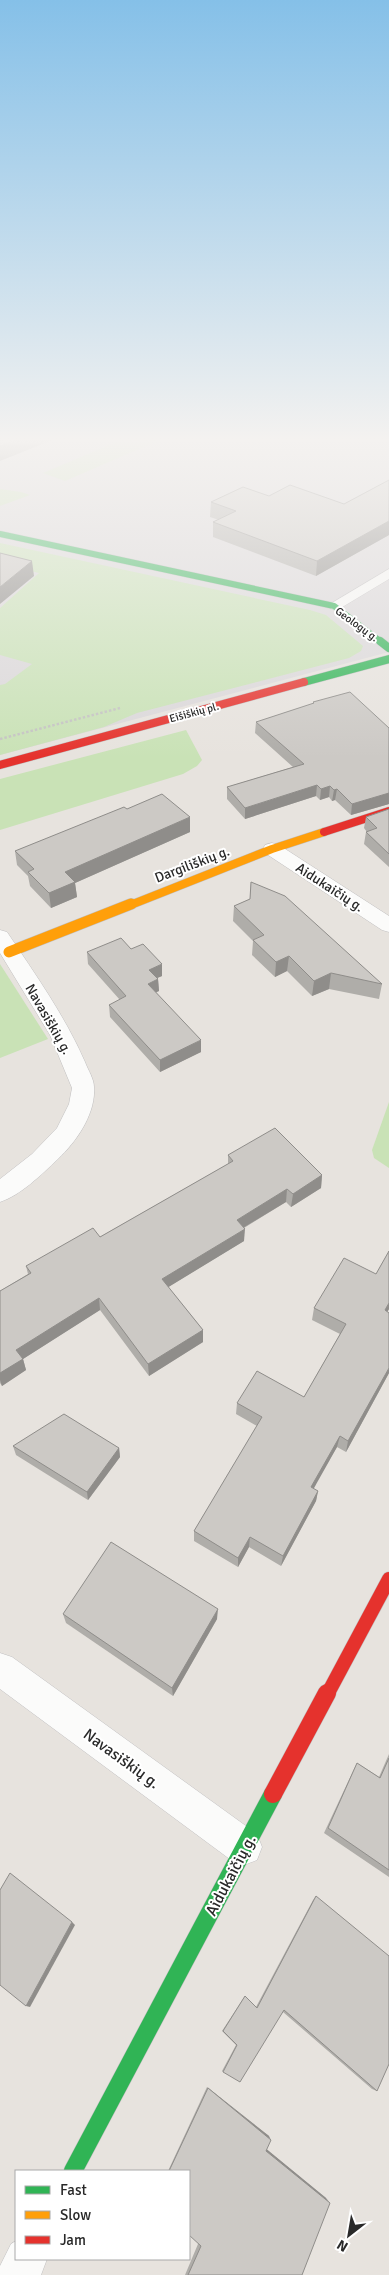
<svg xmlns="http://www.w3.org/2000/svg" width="389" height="2275" viewBox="0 0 389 2275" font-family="Signika,sans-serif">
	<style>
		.industrial { fill: #dbd8da }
		.green { fill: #c9e2b6 }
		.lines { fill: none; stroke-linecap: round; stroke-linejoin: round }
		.street-casing { stroke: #c0bfc0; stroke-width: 1 }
		.fast-far2-casing { stroke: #c0bfc0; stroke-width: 7 }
		.fast-far1-casing { stroke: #c0bfc0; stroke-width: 9 }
		.fast-casing { stroke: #c0bfc0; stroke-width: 19 }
		.slow-far1-casing { stroke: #c0bfc0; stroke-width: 9 }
		.slow-casing { stroke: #c0bfc0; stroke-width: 12 }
		.jam-far2-casing { stroke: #c0bfc0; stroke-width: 9 }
		.jam-far1-casing { stroke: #c0bfc0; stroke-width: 15 }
		.jam-casing { stroke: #c0bfc0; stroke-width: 19 }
		.path { stroke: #c4c3c2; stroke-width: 2.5; stroke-dasharray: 2.5 2; stroke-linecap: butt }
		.street { fill: #fbfbfa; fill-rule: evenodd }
		.fast-far2 { stroke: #30b455; stroke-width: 6 }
		.fast-far1 { stroke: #30b455; stroke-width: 8 }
		.fast { stroke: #30b455; stroke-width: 18 }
		.slow-far1 { stroke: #ff9f0a; stroke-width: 8 }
		.slow { stroke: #ff9f0a; stroke-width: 11 }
		.jam-far2 { stroke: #e5322d; stroke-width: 8 }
		.jam-far1 { stroke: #e5322d; stroke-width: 14 }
		.jam { stroke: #e5322d; stroke-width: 18 }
		.wall { fill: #afada9 }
		.shaded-wall { fill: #8f8d8a }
		.building { fill: #ccc9c5; stroke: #8f8d8a }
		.labels { text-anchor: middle; stroke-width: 4; stroke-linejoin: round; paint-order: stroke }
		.far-street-label { font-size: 11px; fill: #292929; stroke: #fff }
		.street-label { font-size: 14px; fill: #292929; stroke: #fff }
		.near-street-label { font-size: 16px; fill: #292929; stroke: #fff }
	</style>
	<rect width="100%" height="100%" fill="#e7e3de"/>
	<polygon class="industrial" points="0,439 389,439 389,652 0,755"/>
	<g class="green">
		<polygon points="123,439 162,439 65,481 43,473"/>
		<polygon points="0,489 21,492 30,495 0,506"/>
		<polygon points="0,543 310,610 326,615 363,646 361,651 349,658 137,713 104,727 0,755 0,685 5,684 32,664 0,655 0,608 39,573 0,564"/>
		<polygon points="186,730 202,760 197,766 183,774 0,830 0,779"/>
		<polygon points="0,964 48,1039 0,1058"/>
		<polygon points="389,1102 389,1168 374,1158 372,1150"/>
	</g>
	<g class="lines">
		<defs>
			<g id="street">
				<polygon points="389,569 389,579 339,609 334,610 327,606"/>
				<polygon points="272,843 279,845 389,916 389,932 382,930 265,853 263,849 265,845"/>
				<path d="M 0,930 L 7,932 C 35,974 65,1016 85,1062 C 88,1070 94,1079 94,1087 C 96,1114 76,1142 58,1159 C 41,1175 21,1195 0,1202 L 0,1179 L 32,1154 L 57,1128 L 69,1104 L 72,1088 L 50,1035 L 0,953 Z"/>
				<polygon points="0,1653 12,1657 257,1834 262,1847 257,1860 244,1865 231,1860 0,1689"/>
				<polygon points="16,2241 16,2259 47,2259 41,2275 0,2275 0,2266 11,2244"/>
			</g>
			<polyline id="fast-far2" points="0,534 334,606 381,642"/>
			<g id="fast-far1">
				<polyline points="380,641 389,648"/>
				<polyline points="304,682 389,659"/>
			</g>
			<polyline id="fast" points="73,2171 273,1794"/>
			<polyline id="slow-far1" points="128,906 272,849 324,832"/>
			<polyline id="slow" points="9,952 131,904"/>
			<g id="jam-far2">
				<polyline points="0,765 304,682"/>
				<polyline points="324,832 389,811"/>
			</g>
			<polyline id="jam-far1" points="327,1695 389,1579"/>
			<polyline id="jam" points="273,1794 327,1693"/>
		</defs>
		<use href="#street" class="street-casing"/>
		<use href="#fast-far2" class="fast-far2-casing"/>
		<use href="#fast-far1" class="fast-far1-casing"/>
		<use href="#fast" class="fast-casing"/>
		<use href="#slow-far1" class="slow-far1-casing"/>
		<use href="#slow" class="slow-casing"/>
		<use href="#jam-far2" class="jam-far2-casing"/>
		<use href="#jam-far1" class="jam-far1-casing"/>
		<use href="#jam" class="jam-casing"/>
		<polyline class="path" points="0,739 120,708"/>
		<use href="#street" class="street"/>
		<use href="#fast-far2" class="fast-far2"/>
		<use href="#fast-far1" class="fast-far1"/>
		<use href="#fast" class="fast"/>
		<use href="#slow-far1" class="slow-far1"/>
		<use href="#slow" class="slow"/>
		<use href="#jam-far2" class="jam-far2"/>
		<use href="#jam-far1" class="jam-far1"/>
		<use href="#jam" class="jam"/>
	</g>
	<g class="wall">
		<polygon points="389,480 389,535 316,576 213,537 213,522 219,520 210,517 211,502 269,496 344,504"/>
		<polygon points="313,702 389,728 389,804 351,815 335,800 332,801 329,797 320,800 316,796 245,819 227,799 227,787 293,767 255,733 256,722 313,704"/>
		<polygon points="127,809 190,832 75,883 77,897 51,908 30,886 28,876 17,865 15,851"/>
		<polygon points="389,809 389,867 364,844 366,832 367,832 364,828 366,817"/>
		<polygon points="251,882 382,984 379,999 329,989 312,996 287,971 275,977 252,955 253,941 233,921 234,906 250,899"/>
		<polygon points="131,949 162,976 157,978 158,979 159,991 156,992 201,1052 160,1072 110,1017 109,1005 120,1000 88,964 87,952"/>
		<polygon points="228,1155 322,1175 321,1188 291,1207 286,1202 244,1228 244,1241 168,1287 203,1330 203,1342 149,1376 100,1310 23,1359 26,1370 2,1386 0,1383 0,1291 28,1274 26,1266 100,1237 228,1164"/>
		<polygon points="389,1251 389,1309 387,1312 389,1313 389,1373 346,1452 337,1447 313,1488 318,1491 316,1501 281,1566 249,1547 238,1567 194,1541 194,1531 257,1426 236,1414 237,1403 304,1397 340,1334 312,1320 314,1308 376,1274"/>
		<polygon points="13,1446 119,1448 120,1457 88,1500 16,1455"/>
		<polygon points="63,1614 217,1619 173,1696 66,1623"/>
		<polygon points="389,1754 389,1877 324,1833 354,1769 357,1763 379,1777"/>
		<polygon points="316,1896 377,2091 372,2089 283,2012 223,2072 222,2071 236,2045 222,2031 245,1996 256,2007 313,1900"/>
		<polygon points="207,2087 269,2136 266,2149 326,2198 302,2275 185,2275 198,2244 189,2171 168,2171"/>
	</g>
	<g class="shaded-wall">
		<polygon points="18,439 55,439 0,461 0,446"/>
		<polygon points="389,521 389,535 316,576 317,561"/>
		<polygon points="32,561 34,576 0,604 0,587"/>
		<polygon points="317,785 316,796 245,819 245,808"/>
		<polygon points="330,786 329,797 320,800 321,789"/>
		<polygon points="337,789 335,800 332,801 334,790"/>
		<polygon points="389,793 389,804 351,815 352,804"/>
		<polygon points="190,817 190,832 75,883 77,897 51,908 49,893 65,872"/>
		<polygon points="289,956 287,971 275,977 276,962"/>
		<polygon points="162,964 162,976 150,981 149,970"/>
		<polygon points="331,973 329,989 312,996 314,981"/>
		<polygon points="158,979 159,991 148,996 148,984"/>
		<polygon points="201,1040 201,1052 160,1072 160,1060"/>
		<polygon points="322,1175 321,1188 291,1207 293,1194"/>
		<polygon points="287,1189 286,1202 236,1232 237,1220"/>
		<polygon points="245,1229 244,1241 162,1291 162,1279"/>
		<polygon points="99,1298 100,1310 23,1359 26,1370 2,1386 0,1380 0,1373 16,1350"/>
		<polygon points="389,1303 389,1309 381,1323 385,1310"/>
		<polygon points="203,1330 203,1342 149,1376 148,1364"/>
		<polygon points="389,1368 389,1373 346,1452 348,1441"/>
		<polygon points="340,1436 337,1447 309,1497 311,1487"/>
		<polygon points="119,1448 120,1457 88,1500 87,1492"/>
		<polygon points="318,1491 316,1501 281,1566 283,1556"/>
		<polygon points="250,1537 249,1547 238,1567 238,1558"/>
		<polygon points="218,1609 217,1619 173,1696 172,1688"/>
		<polygon points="72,1922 75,1925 30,2007 26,2006"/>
		<polygon points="207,2087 269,2136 271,2140 208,2088"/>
		<polygon points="264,2147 326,2198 330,2203 266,2151"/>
	</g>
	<g class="building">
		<polygon points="0,439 18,439 0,446"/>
		<polygon points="389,480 389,521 317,561 213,522 236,511 211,502 243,487 269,496 290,485 344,504"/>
		<polygon points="0,553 32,561 0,587"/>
		<polygon points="350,692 389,728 389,793 352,804 337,789 334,790 330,786 321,789 317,785 245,808 227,787 304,764 256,722 314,703 313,702"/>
		<polygon points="162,794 190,817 65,872 75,882 49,893 28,872 34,869 15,851 124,807 127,809"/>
		<polygon points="389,809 389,854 366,832 377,828 366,817"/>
		<polygon points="251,882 285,896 382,984 331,973 314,981 289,956 276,962 253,940 264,935 234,906 250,899"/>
		<polygon points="121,938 131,949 143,944 162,964 149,970 158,979 148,984 201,1040 160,1060 109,1005 126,996 87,952"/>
		<polygon points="275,1128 322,1175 293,1194 287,1189 237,1220 245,1229 162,1279 203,1330 148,1364 99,1298 16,1350 23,1359 0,1373 0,1291 31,1273 26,1266 93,1228 100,1237 233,1161 228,1155"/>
		<polygon points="389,1251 389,1303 385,1310 389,1313 389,1368 348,1441 340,1436 311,1487 318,1491 283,1556 250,1537 238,1558 194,1531 262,1417 237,1403 257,1371 304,1397 346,1324 314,1308 344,1258 376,1274"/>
		<polygon points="64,1414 119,1448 87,1492 13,1446"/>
		<polygon points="111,1542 218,1609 172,1688 63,1614"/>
		<polygon points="389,1758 389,1870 328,1828 357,1763 380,1778"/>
		<polygon points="10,1873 72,1922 26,2006 0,1985 0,1890"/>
		<polygon points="316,1896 389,1956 389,2064 377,2091 284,2010 240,2082 223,2072 237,2045 223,2031 245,1996 257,2008"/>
		<polygon points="208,2088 271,2140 266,2151 330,2203 302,2275 188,2275 201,2246 189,2235 189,2171 169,2171"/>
	</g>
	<linearGradient id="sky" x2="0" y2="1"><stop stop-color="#85c0e8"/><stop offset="0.58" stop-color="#f4f2f0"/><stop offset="1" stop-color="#f4f2f0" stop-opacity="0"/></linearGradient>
	<rect width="389" height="758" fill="url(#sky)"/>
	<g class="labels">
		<g class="far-street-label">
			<text transform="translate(357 624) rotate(36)" y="4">Geologų g.</text>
			<text transform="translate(194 712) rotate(-15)" y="4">Eišiškių pl.</text>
		</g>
		<g class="street-label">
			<text transform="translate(192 864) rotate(-21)" y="5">Dargiliškių g.</text>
			<text transform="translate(330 887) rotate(33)" y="5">Aidukaičių g.</text>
			<text transform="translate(49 1019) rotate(60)" y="5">Navasiškių g.</text>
		</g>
		<g class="near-street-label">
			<text transform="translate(122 1758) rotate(36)" y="6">Navasiškių g.</text>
			<text transform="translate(230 1875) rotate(-62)" y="6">Aidukaičių g.</text>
		</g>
	</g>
	<rect x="15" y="2170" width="175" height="90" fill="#ffffff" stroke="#a9a9a9"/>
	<rect x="25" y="2186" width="25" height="8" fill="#30b455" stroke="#a9a9a9"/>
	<text x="60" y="2195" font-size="15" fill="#292929">Fast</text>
	<rect x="25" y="2211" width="25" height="8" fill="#ff9f0a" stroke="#a9a9a9"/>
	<text x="60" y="2220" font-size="15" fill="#292929">Slow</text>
	<rect x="25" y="2236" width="25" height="8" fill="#e5322d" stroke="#a9a9a9"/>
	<text x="60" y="2245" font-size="15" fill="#292929">Jam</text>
	<g transform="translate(349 2235) rotate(211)" stroke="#ffffff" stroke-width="4" paint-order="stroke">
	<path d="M0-4L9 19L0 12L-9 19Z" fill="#292929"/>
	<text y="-8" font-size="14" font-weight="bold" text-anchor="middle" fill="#292929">N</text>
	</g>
</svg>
